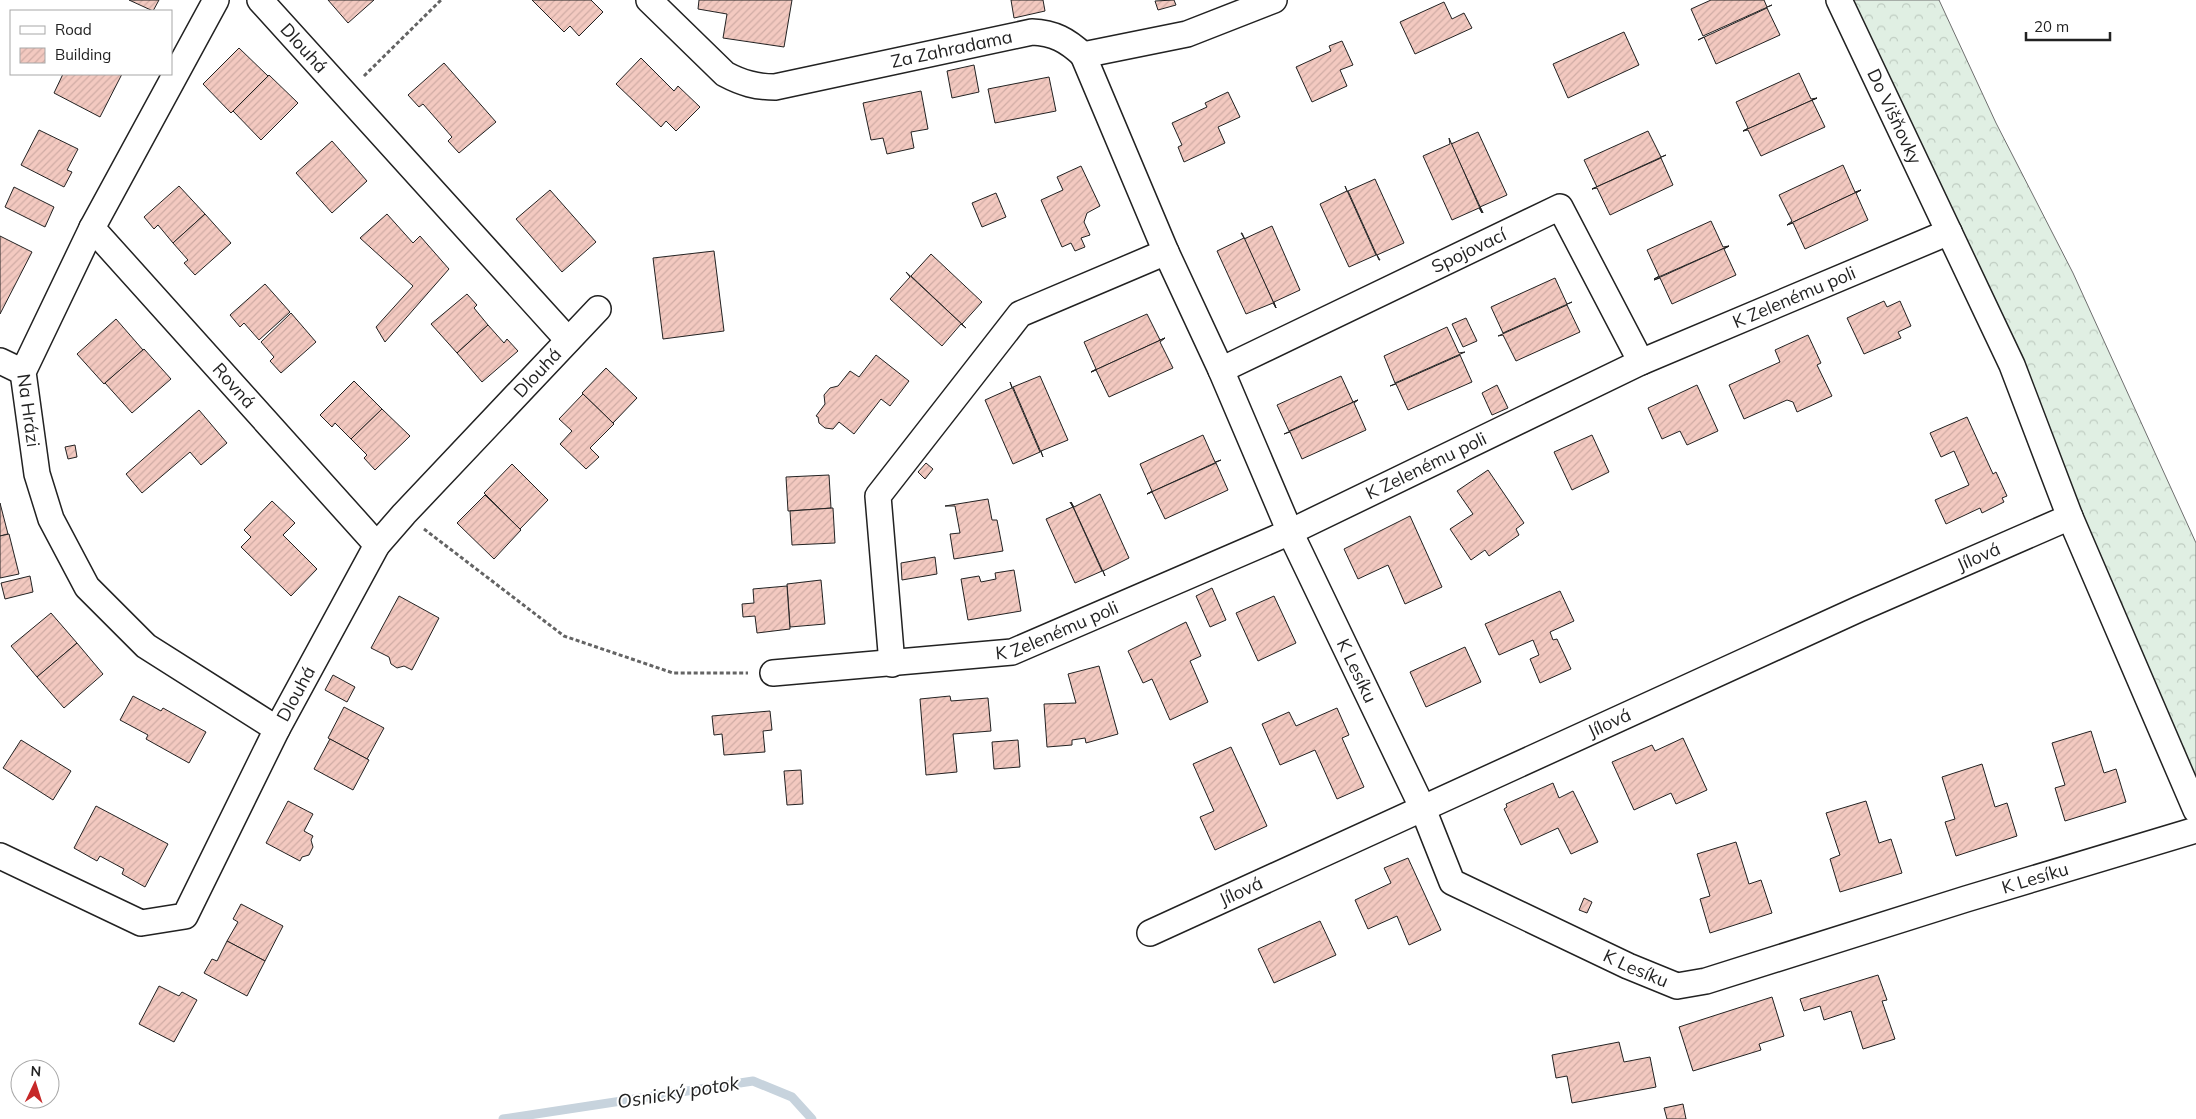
<svg xmlns="http://www.w3.org/2000/svg" width="2196" height="1119" viewBox="0 0 2196 1119" font-family="Mulish,sans-serif">
	<style>
		.forest { fill: url(#forest-crowns); stroke: #6f6f6f }
		.lines { fill: none; stroke-linecap: round; stroke-linejoin: round }
		.stream { stroke: #c7d3dd; stroke-width: 9 }
		.building { fill: url(#building-hatch); stroke: #222 }
		.minor-casing { stroke: #222; stroke-width: 28 }
		.path { stroke: #646464; stroke-width: 3; stroke-dasharray: 4 2.5; stroke-linecap: butt }
		.minor { stroke: #fff; stroke-width: 25 }
		.labels { text-anchor: middle; stroke-width: 4; stroke-linejoin: round; paint-order: stroke }
		.street-label { font-size: 18px; fill: #222; stroke: #fff }
		.water-label { font-size: 19px; font-style: italic; fill: #222; stroke: #fff }
	</style>
	<defs>
		<pattern id="forest-crowns" width="20" height="18" patternUnits="userSpaceOnUse" patternTransform="scale(1.25)"><rect width="20" height="18" fill="#e0efe3"/><path d="M2 6a3 3 0 1 1 6 0M12 15a3 3 0 1 1 6 0" fill="none" stroke="#c0cdc2"/></pattern>
		<pattern id="building-hatch" width="6" height="6" patternUnits="userSpaceOnUse" patternTransform="scale(1.25)"><rect width="6" height="6" fill="#f3c9c0"/><path d="M-1 1l2-2M0 6l6-6M5 7l2-2" fill="none" stroke="#d0aca5"/></pattern>
	</defs>
	<rect width="100%" height="100%" fill="#fff"/>
	<polygon class="forest" points="1852,0 1939,0 1996,123 2073,273 2196,543 2196,784"/>
	<g class="lines">
		<polyline class="stream" points="503,1119 753,1081 792,1097 812,1119"/>
	</g>
	<g class="building">
		<polygon points="129,0 159,0 153,11"/>
		<polygon points="328,0 374,0 348,23"/>
		<polygon points="532,0 591,0 603,12 579,36 570,26 564,32"/>
		<polygon points="699,0 792,0 784,47 723,38 727,14 698,9"/>
		<polygon points="1011,0 1043,0 1045,11 1014,18"/>
		<polygon points="1174,0 1176,5 1158,10 1155,1"/>
		<polygon points="1711,0 1764,0 1767,7 1772,5 1703,36 1691,9"/>
		<polygon points="1444,2 1452,19 1464,13 1472,28 1415,54 1400,22"/>
		<polygon points="1767,8 1780,35 1716,64 1704,37 1698,40"/>
		<polygon points="1624,32 1639,65 1568,98 1553,64"/>
		<polygon points="1342,41 1353,65 1340,70 1347,86 1312,102 1296,67 1331,51 1329,46"/>
		<polygon points="239,48 268,76 231,113 203,84"/>
		<polygon points="641,58 674,91 678,86 700,107 676,131 666,121 661,127 616,84"/>
		<polygon points="444,63 496,122 459,153 448,141 452,137 423,104 419,107 408,95"/>
		<polygon points="974,65 979,92 952,98 947,71"/>
		<polygon points="1799,73 1811,99 1817,98 1743,131 1748,128 1736,102"/>
		<polygon points="63,74 122,74 100,117 54,93"/>
		<polygon points="269,75 298,103 261,140 233,111"/>
		<polygon points="1049,77 1056,111 995,123 988,89"/>
		<polygon points="921,91 928,129 911,132 914,148 887,154 883,138 871,140 863,103"/>
		<polygon points="1228,92 1240,117 1218,127 1225,143 1184,162 1178,147 1182,145 1172,123 1207,107 1205,103"/>
		<polygon points="1817,98 1812,100 1825,127 1761,156 1748,130 1743,131"/>
		<polygon points="39,130 78,149 67,170 72,172 64,187 21,165"/>
		<polygon points="1648,131 1661,157 1666,155 1592,189 1597,187 1584,160"/>
		<polygon points="1478,132 1507,195 1480,207 1483,213 1451,144"/>
		<polygon points="1449,138 1482,213 1479,208 1452,220 1423,156 1450,144"/>
		<polygon points="332,141 367,181 332,213 296,173"/>
		<polygon points="1661,158 1673,185 1610,215 1597,188 1592,189"/>
		<polygon points="1843,165 1855,192 1861,190 1787,225 1792,221 1779,195"/>
		<polygon points="1081,166 1100,206 1087,213 1084,222 1090,235 1081,238 1085,247 1075,251 1071,243 1062,247 1041,200 1063,190 1057,177"/>
		<polygon points="1375,179 1404,243 1377,255 1380,260 1379,260 1348,191"/>
		<polygon points="179,186 205,214 173,243 158,225 154,229 144,217"/>
		<polygon points="1345,186 1376,255 1349,267 1320,204 1347,191"/>
		<polygon points="14,187 54,207 45,227 5,207"/>
		<polygon points="550,190 596,242 562,272 516,219"/>
		<polygon points="1861,190 1856,193 1868,220 1805,249 1793,223 1787,225"/>
		<polygon points="996,193 1006,217 982,227 972,203"/>
		<polygon points="205,214 231,243 195,275 184,263 188,260 173,243"/>
		<polygon points="387,214 413,243 420,236 449,269 385,342 376,327 413,286 360,238"/>
		<polygon points="1711,221 1723,247 1729,246 1654,279 1659,276 1647,250"/>
		<polygon points="1272,226 1300,290 1274,302 1276,308 1244,239"/>
		<polygon points="1241,233 1242,233 1276,308 1273,303 1246,314 1217,251 1244,238"/>
		<polygon points="0,236 32,252 0,314"/>
		<polygon points="1729,246 1724,249 1736,275 1672,304 1660,278 1654,280"/>
		<polygon points="714,251 724,331 663,339 653,258"/>
		<polygon points="931,254 982,302 962,324 966,328 911,276"/>
		<polygon points="906,272 966,328 961,324 942,346 890,299 910,277"/>
		<polygon points="1555,278 1567,304 1572,302 1503,333 1491,307"/>
		<polygon points="265,284 290,312 259,340 244,323 240,327 230,315"/>
		<polygon points="467,294 477,305 474,308 488,325 457,353 431,324"/>
		<polygon points="1884,301 1887,307 1900,301 1911,326 1898,332 1901,338 1864,354 1847,318"/>
		<polygon points="1567,305 1580,332 1516,361 1503,335 1498,336"/>
		<polygon points="291,313 316,342 281,373 270,361 274,357 261,342"/>
		<polygon points="1147,314 1160,340 1165,338 1091,372 1096,369 1084,342"/>
		<polygon points="1466,318 1477,341 1463,347 1452,324"/>
		<polygon points="116,319 143,350 104,384 77,354"/>
		<polygon points="488,325 504,343 507,339 518,351 482,382 457,353"/>
		<polygon points="1447,327 1459,353 1465,352 1395,383 1384,356"/>
		<polygon points="1808,335 1821,363 1817,365 1832,396 1797,412 1793,402 1787,400 1744,419 1729,385 1780,362 1775,350"/>
		<polygon points="1165,338 1160,342 1173,368 1109,397 1096,370 1091,372"/>
		<polygon points="144,349 171,379 132,413 105,383"/>
		<polygon points="876,355 909,381 890,406 881,399 854,434 839,422 833,429 825,428 819,423 818,417 816,416 825,404 824,395 830,388 838,386 850,371 859,377"/>
		<polygon points="1460,355 1472,382 1408,410 1396,384 1390,386"/>
		<polygon points="606,368 637,398 613,423 582,393"/>
		<polygon points="1040,376 1068,440 1041,451 1043,457 1013,387"/>
		<polygon points="1341,376 1353,402 1358,400 1289,431 1277,405"/>
		<polygon points="354,381 382,409 351,439 335,423 332,427 320,415"/>
		<polygon points="1010,382 1040,452 1013,464 985,400 1012,388"/>
		<polygon points="1497,385 1508,408 1492,415 1482,393"/>
		<polygon points="1697,385 1718,431 1687,445 1680,431 1662,439 1648,408"/>
		<polygon points="583,394 614,424 590,448 599,457 586,469 560,444 572,431 559,419"/>
		<polygon points="1358,400 1354,403 1366,430 1302,459 1290,432 1284,434"/>
		<polygon points="382,409 410,436 375,470 364,458 367,455 351,439"/>
		<polygon points="199,410 227,443 201,465 190,452 142,493 126,474"/>
		<polygon points="1967,417 1993,474 1996,472 2007,496 2002,498 2004,502 1982,513 1980,508 1946,524 1935,500 1969,485 1954,451 1941,457 1930,433"/>
		<polygon points="1203,435 1215,462 1221,460 1147,494 1152,491 1140,464"/>
		<polygon points="1592,435 1609,472 1572,490 1554,452"/>
		<polygon points="75,445 77,457 68,459 65,447"/>
		<polygon points="926,463 933,469 925,479 918,472"/>
		<polygon points="1216,463 1228,490 1165,519 1152,492 1147,494"/>
		<polygon points="512,464 548,500 520,529 484,493"/>
		<polygon points="1488,470 1524,523 1516,529 1519,535 1489,556 1485,550 1471,560 1450,529 1473,514 1457,491"/>
		<polygon points="829,475 831,508 788,511 786,477"/>
		<polygon points="1100,494 1129,558 1103,571 1105,576 1071,502 1074,507"/>
		<polygon points="485,495 521,530 494,559 457,523"/>
		<polygon points="988,499 992,520 997,520 1003,551 954,559 950,534 960,533 955,506 945,506"/>
		<polygon points="272,501 295,523 283,535 317,569 291,596 241,547 251,537 244,530"/>
		<polygon points="1070,502 1073,507 1102,571 1075,583 1046,519 1073,507"/>
		<polygon points="0,503 8,534 0,536"/>
		<polygon points="833,508 835,543 792,545 790,511"/>
		<polygon points="1410,516 1442,587 1405,604 1388,565 1358,579 1344,549"/>
		<polygon points="9,534 19,574 0,578 0,536"/>
		<polygon points="935,557 937,574 902,580 901,563"/>
		<polygon points="1014,570 1021,611 968,620 961,579 979,576 981,582 996,579 995,573"/>
		<polygon points="30,576 33,592 5,599 1,583"/>
		<polygon points="821,580 825,624 790,627 787,584"/>
		<polygon points="787,586 790,629 757,633 755,616 743,617 742,604 754,603 753,589"/>
		<polygon points="1212,588 1226,620 1210,627 1196,596"/>
		<polygon points="1560,591 1574,621 1550,632 1553,640 1557,639 1571,669 1540,683 1530,659 1539,655 1533,640 1499,655 1485,624"/>
		<polygon points="399,596 439,618 412,670 404,666 397,668 391,664 389,657 371,648"/>
		<polygon points="1274,596 1296,643 1258,661 1236,613"/>
		<polygon points="51,613 77,643 37,677 11,646"/>
		<polygon points="1186,622 1201,656 1190,661 1208,702 1170,720 1152,679 1143,683 1128,651"/>
		<polygon points="77,643 103,674 64,708 37,677"/>
		<polygon points="1465,647 1481,682 1426,707 1410,672"/>
		<polygon points="1099,666 1118,734 1086,743 1085,738 1072,740 1072,745 1047,747 1044,704 1076,703 1068,674"/>
		<polygon points="333,675 355,687 347,702 325,690"/>
		<polygon points="133,696 161,711 163,708 206,732 189,763 146,739 148,735 120,720"/>
		<polygon points="950,696 951,701 988,698 991,731 953,734 957,772 926,775 920,699"/>
		<polygon points="344,707 384,728 367,759 328,738"/>
		<polygon points="1337,708 1349,735 1342,738 1364,787 1337,799 1315,750 1280,765 1262,724 1289,712 1296,726"/>
		<polygon points="770,711 772,730 763,731 765,752 724,755 722,734 714,735 712,716"/>
		<polygon points="2091,731 2104,773 2116,769 2126,802 2065,821 2055,788 2065,785 2052,743"/>
		<polygon points="1683,738 1707,790 1676,804 1671,793 1634,810 1612,762 1652,745 1655,751"/>
		<polygon points="330,739 369,760 353,790 314,769"/>
		<polygon points="21,740 71,771 53,800 3,768"/>
		<polygon points="1018,740 1020,767 994,769 992,742"/>
		<polygon points="1231,747 1267,826 1215,850 1200,817 1214,811 1193,764"/>
		<polygon points="1982,764 1995,807 2007,803 2017,836 1956,856 1945,822 1955,819 1942,777"/>
		<polygon points="801,770 803,804 787,805 784,771"/>
		<polygon points="1553,783 1559,798 1573,791 1598,842 1571,854 1558,828 1521,845 1504,809 1507,807 1506,804"/>
		<polygon points="288,801 313,814 304,831 313,836 311,840 313,847 309,855 302,857 300,861 266,843"/>
		<polygon points="1866,801 1879,843 1891,839 1902,873 1840,892 1830,859 1840,855 1826,813"/>
		<polygon points="96,806 168,844 145,887 122,874 124,869 100,856 97,861 74,848"/>
		<polygon points="1736,842 1749,884 1761,880 1772,913 1710,933 1700,899 1710,896 1697,854"/>
		<polygon points="1408,858 1441,930 1409,945 1397,916 1368,929 1355,900 1391,883 1384,868"/>
		<polygon points="1584,898 1592,902 1587,913 1579,910"/>
		<polygon points="241,904 283,926 265,961 227,941 238,922 233,919"/>
		<polygon points="1320,921 1336,955 1274,983 1258,949"/>
		<polygon points="227,941 265,961 247,996 204,973 212,959 217,961"/>
		<polygon points="1878,975 1887,1000 1882,1001 1895,1039 1863,1049 1851,1011 1824,1020 1820,1006 1804,1011 1800,999"/>
		<polygon points="159,986 179,996 182,992 197,1000 174,1042 139,1024"/>
		<polygon points="1772,997 1784,1036 1759,1044 1761,1050 1693,1071 1679,1027"/>
		<polygon points="1619,1042 1624,1062 1650,1057 1656,1087 1572,1103 1567,1076 1556,1078 1552,1055"/>
		<polygon points="1683,1104 1686,1119 1667,1119 1664,1108"/>
	</g>
	<g class="lines">
		<defs>
			<g id="minor">
				<path id="s1" d="M 216,0 L 92,228 L 23,372 L 37,474 L 51,519 L 87,587 L 146,646 L 277,729"/>
				<path id="s2" d="M 260,0 L 568,340"/>
				<path id="s3" d="M 649,0 L 725,74 C 742,83 756,87 775,87 L 1032,32 C 1054,33 1067,40 1083,55 L 1187,34 L 1274,0"/>
				<path id="s4" d="M 1839,0 L 2012,365 L 2070,517 L 2196,810"/>
				<path id="s5" d="M 1083,55 L 1166,252 L 1221,370 L 1290,532 L 1423,809 L 1452,882 L 1628,966 L 1677,986 L 1706,981 L 1966,899 L 2196,830"/>
				<path id="s6" d="M 92,228 L 377,545"/>
				<polyline points="0,361 23,372"/>
				<path id="s7" d="M 1221,370 L 1560,207 L 1641,362"/>
				<polyline points="892,664 878,496 1020,314 1166,252"/>
				<path id="s8" d="M 773,673 L 1012,652 L 1290,532 L 1641,362 L 1949,232"/>
				<path id="s9" d="M 0,856 L 141,923 L 185,916 L 277,729 L 377,545 L 404,514 L 598,309"/>
				<path id="s10" d="M 1150,933 L 1859,609 L 2070,517"/>
			</g>
		</defs>
		<use href="#minor" class="minor-casing"/>
		<g class="path">
			<polyline points="364,76 441,0"/>
			<polyline points="424,529 564,636 673,673 748,673"/>
		</g>
		<use href="#minor" class="minor"/>
	</g>
	<g class="labels">
		<g class="street-label">
			<text dy="6" stroke="none"><textPath href="#s2" startOffset="65">Dlouhá</textPath></text>
			<text dy="6" stroke="none"><textPath href="#s3" startOffset="339">Za Zahradama</textPath></text>
			<text dy="6" stroke="none"><textPath href="#s4" startOffset="129">Do Višňovky</textPath></text>
			<text dy="6" stroke="none"><textPath href="#s7" startOffset="275">Spojovací</textPath></text>
			<text dy="6" stroke="none"><textPath href="#s8" startOffset="1099">K Zelenému poli</textPath></text>
			<text dy="6" stroke="none"><textPath href="#s9" startOffset="854">Dlouhá</textPath></text>
			<text dy="6" stroke="none"><textPath href="#s6" startOffset="212">Rovná</textPath></text>
			<text dy="6" stroke="none"><textPath href="#s1" startOffset="458">Na Hrázi</textPath></text>
			<text dy="6" stroke="none"><textPath href="#s8" startOffset="694">K Zelenému poli</textPath></text>
			<text dy="6" stroke="none"><textPath href="#s10" startOffset="910">Jílová</textPath></text>
			<text dy="6" stroke="none"><textPath href="#s8" startOffset="289">K Zelenému poli</textPath></text>
			<text dy="6" stroke="none"><textPath href="#s5" startOffset="674">K Lesíku</textPath></text>
			<text dy="6" stroke="none"><textPath href="#s9" startOffset="449">Dlouhá</textPath></text>
			<text dy="6" stroke="none"><textPath href="#s10" startOffset="505">Jílová</textPath></text>
			<text dy="6" stroke="none"><textPath href="#s5" startOffset="1528">K Lesíku</textPath></text>
			<text dy="6" stroke="none"><textPath href="#s10" startOffset="100">Jílová</textPath></text>
			<text dy="6" stroke="none"><textPath href="#s5" startOffset="1109">K Lesíku</textPath></text>
		</g>
		<g class="water-label">
			<text transform="translate(678 1092) rotate(-9)" y="7">Osnický potok</text>
		</g>
	</g>
	<rect x="10" y="10" width="162" height="65" fill="#ffffff" stroke="#a7a7a7"/>
	<rect x="20" y="26" width="25" height="8" fill="#ffffff" stroke="#a7a7a7"/>
	<text x="55" y="35" font-size="15" fill="#222222">Road</text>
	<rect x="20" y="48" width="25" height="15" fill="url(#building-hatch)" stroke="#a7a7a7"/>
	<text x="55" y="60" font-size="15" fill="#222222">Building</text>
	<g transform="translate(35 1084) rotate(4)"><circle r="24" fill="#ffffff" stroke="#a7a7a7"/>
	<path d="M0-4L9 19L0 12L-9 19Z" fill="#c62828"/>
	<text y="-8" font-size="14" font-weight="bold" text-anchor="middle" fill="#222222">N</text>
	</g>
	<path d="M2026 32v8h84v-8" fill="none" stroke="#222222" stroke-width="2.5"/>
	<text x="2034" y="32" font-size="15" fill="#222222" stroke="#ffffff" stroke-width="4" paint-order="stroke">20 m</text>
</svg>
